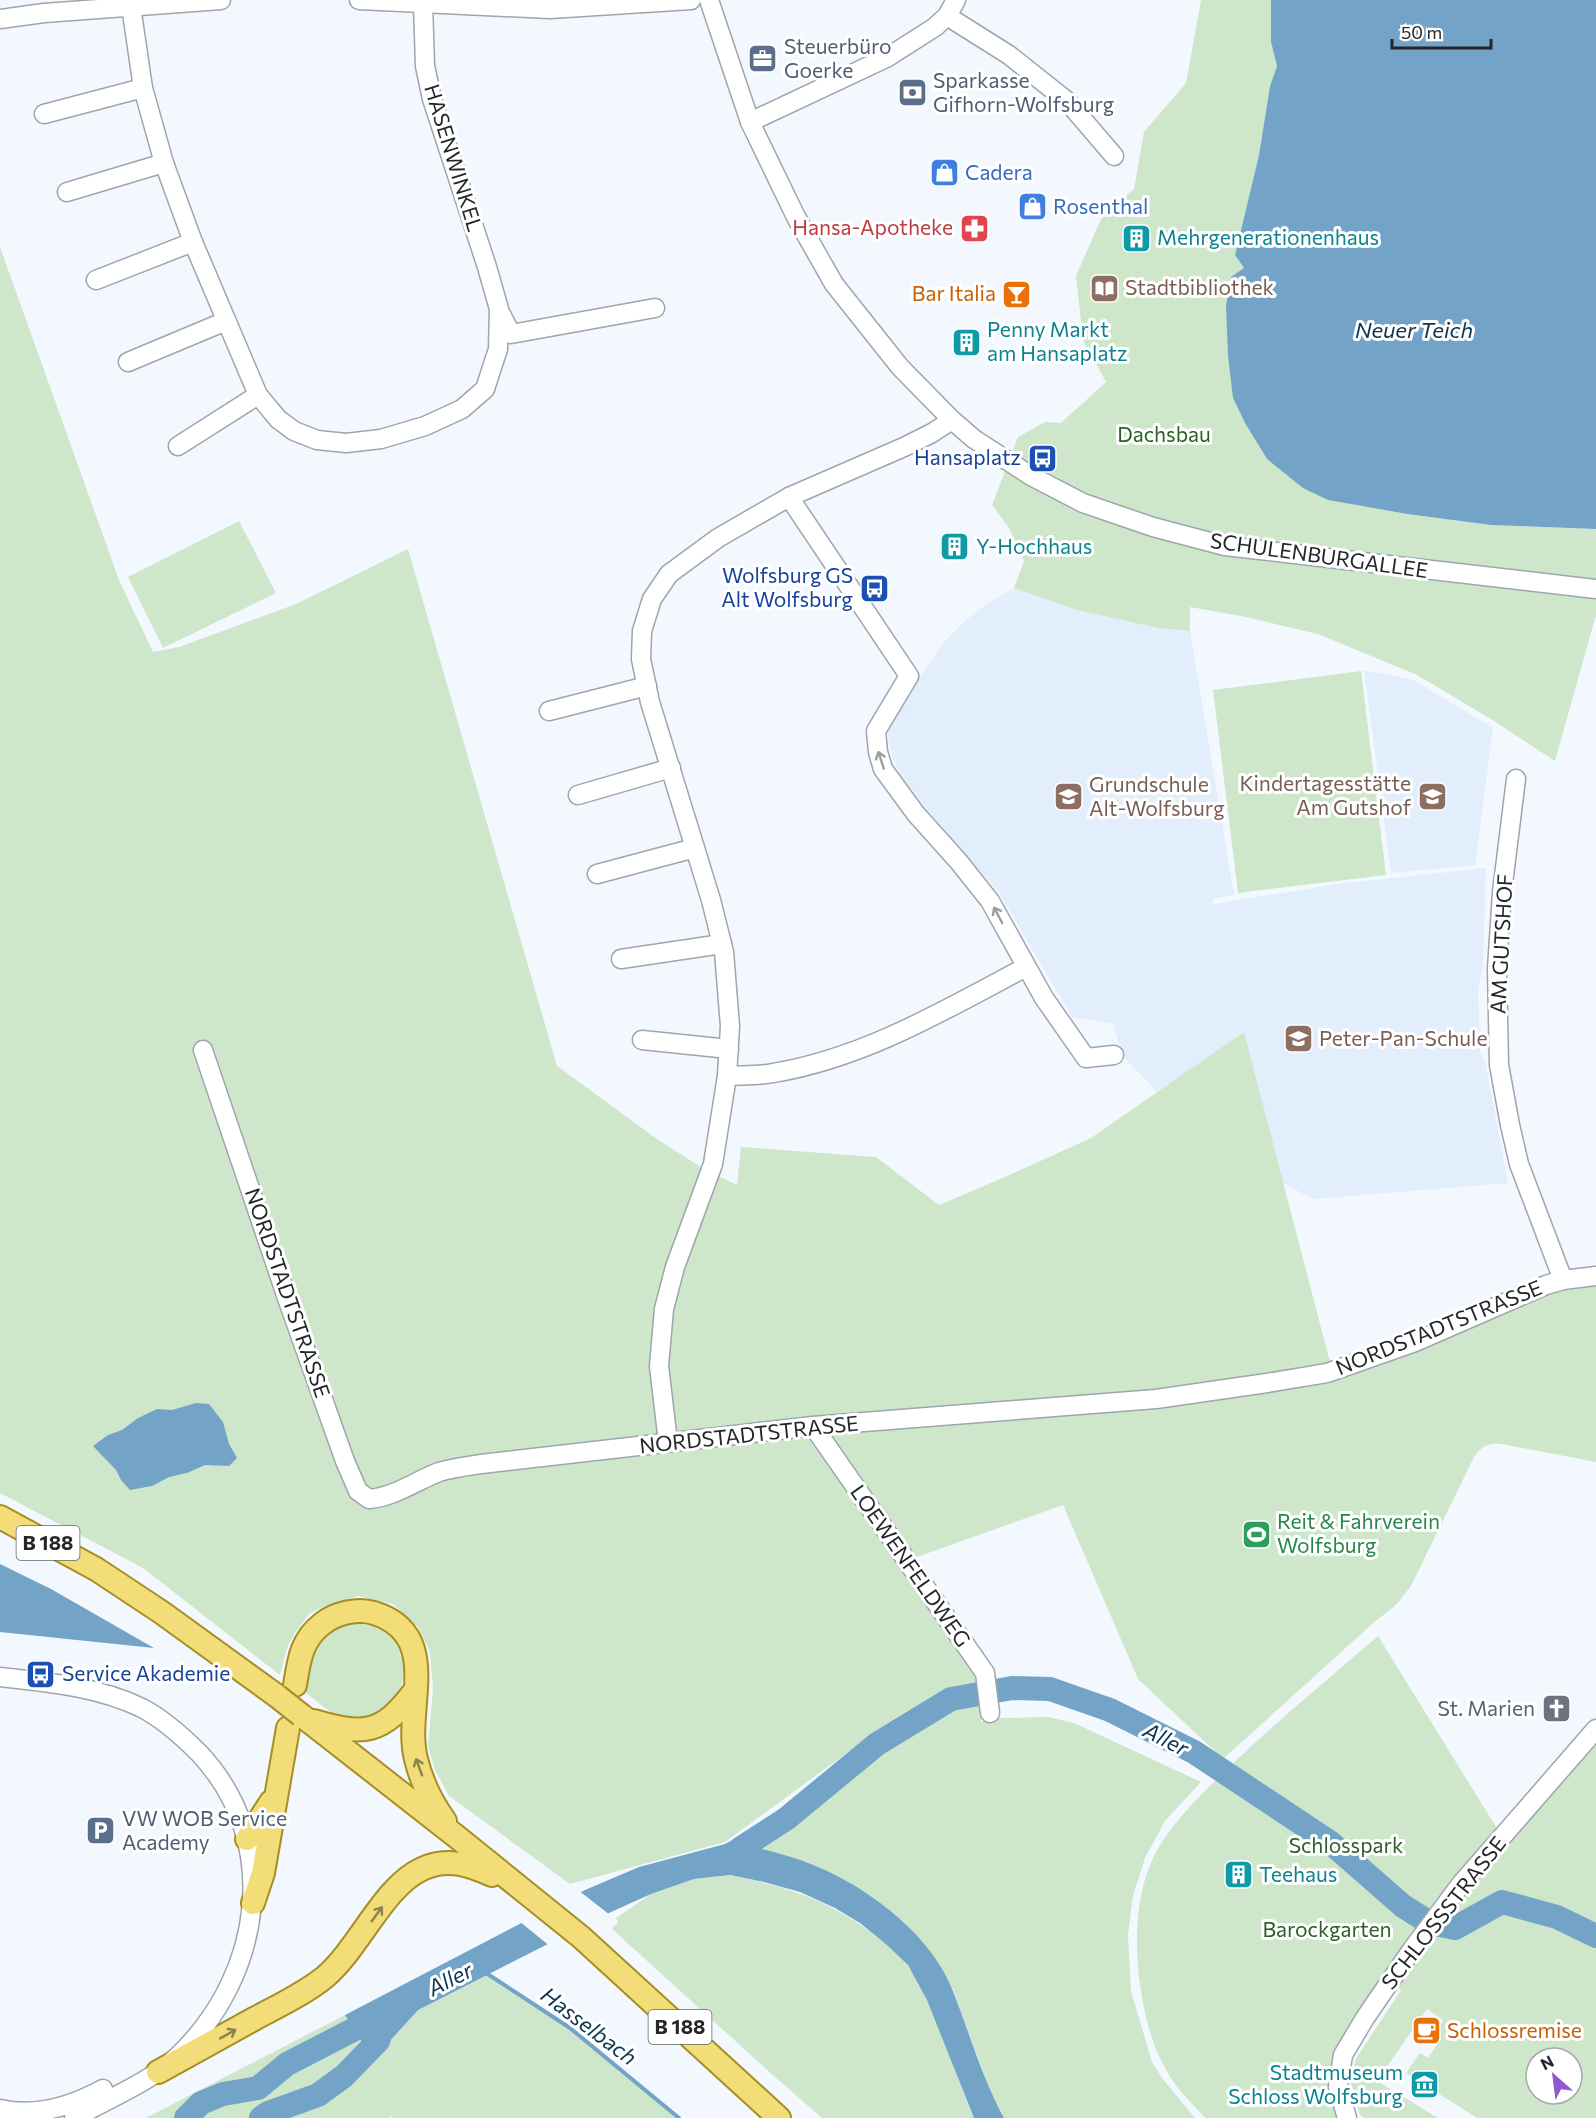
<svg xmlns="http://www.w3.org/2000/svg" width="1596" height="2118" viewBox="0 0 1596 2118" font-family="Commissioner,sans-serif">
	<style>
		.built { fill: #e2eefc }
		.green { fill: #cee7cb; fill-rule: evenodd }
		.water { fill: #73a4c7 }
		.pier { fill: #f3f8ff }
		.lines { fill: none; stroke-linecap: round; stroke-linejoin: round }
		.stream { stroke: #73a4c7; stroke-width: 4 }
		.river { stroke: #73a4c7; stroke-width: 24 }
		.minor-casing { stroke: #9fa5ac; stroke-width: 21 }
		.major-casing { stroke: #a58e23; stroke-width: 26 }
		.minor { stroke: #fff; stroke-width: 18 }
		.major { stroke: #f2dd79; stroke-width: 22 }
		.major-bridge-casing { stroke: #a58e23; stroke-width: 26; stroke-linecap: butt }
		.major-bridge { stroke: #f2dd79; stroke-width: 22 }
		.oneway { stroke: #9c9d9f }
		.oneway2 { stroke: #8b8251 }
		.labels { text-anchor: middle; stroke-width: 6; stroke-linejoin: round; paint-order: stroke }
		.shield { fill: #fff; stroke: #666769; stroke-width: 1.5 }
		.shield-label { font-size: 20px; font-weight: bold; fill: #242629 }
		.service-label { font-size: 21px; fill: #4e5e75; stroke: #fff; text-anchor: start }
		.street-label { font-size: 21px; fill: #242629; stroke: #fff }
		.shop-label { font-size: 21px; fill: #366cbe; stroke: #fff; text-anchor: start }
		.health-label { font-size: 21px; fill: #be3a42; stroke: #fff; text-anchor: end }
		.culture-label { font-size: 21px; fill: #0d838f; stroke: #fff; text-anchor: start }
		.education-label { font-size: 21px; fill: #785e54; stroke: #fff; text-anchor: start }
		.food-label { font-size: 21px; fill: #c56008; stroke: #fff; text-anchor: end }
		.park-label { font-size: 21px; fill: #2c6027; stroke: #fff }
		.transit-label { font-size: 21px; fill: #164399; stroke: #fff; text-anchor: end }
		.leisure-label { font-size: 21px; fill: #27864d; stroke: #fff; text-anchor: start }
		.worship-label { font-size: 21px; fill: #5b616d; stroke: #fff; text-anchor: end }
		.water-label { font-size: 22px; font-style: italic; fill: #0d364e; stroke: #fff }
	</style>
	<rect width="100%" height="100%" fill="#f3f8ff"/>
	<g class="built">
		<polygon points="1014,588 1077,610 1158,628 1190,631 1234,895 1213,899 1214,904 1337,884 1486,868 1483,968 1478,989 1480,1053 1485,1061 1508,1183 1313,1199 1203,1141 1122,1055 1113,1024 1072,1017 998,891 935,819 901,776 890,750 887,729 907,694 945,641 966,620 988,603"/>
		<polygon points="1364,670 1413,680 1493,728 1475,865 1391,873"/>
	</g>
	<g class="green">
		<polygon points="1201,0 1271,0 1271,42 1277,66 1270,86 1259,155 1235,255 1244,268 1233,398 1245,423 1267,459 1328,500 1407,514 1491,525 1596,529 1596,615 1555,761 1494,721 1417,675 1318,634 1246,617 1190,607 1190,631 1158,628 1077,610 1014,588 1024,561 1009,528 992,505 1018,437 1045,422 1061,423 1106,382 1083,340 1076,276 1101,219 1134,189 1144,132 1186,83"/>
		<path d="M 0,247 L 119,580 L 153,652 L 179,647 L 296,604 L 408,549 L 557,1066 L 657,1139 L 704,1169 L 737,1185 L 741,1147 L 876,1157 L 939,1205 L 1005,1177 L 1091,1138 L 1244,1032 L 1331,1366 L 1270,1392 L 1547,1292 L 1596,1281 L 1596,1462 L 1501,1444 C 1488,1443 1482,1446 1474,1457 L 1411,1586 L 1397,1604 L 1371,1625 L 1223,1759 L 1138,1679 L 1063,1505 L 900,1563 L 979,1681 L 938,1697 L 870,1736 L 725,1842 L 570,1884 L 449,1796 L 435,1770 L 428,1746 L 433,1690 L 430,1652 L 418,1627 L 393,1604 L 358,1596 L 318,1609 L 309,1614 L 294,1634 L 287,1648 L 280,1675 L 143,1568 L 0,1493 Z"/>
		<polygon points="239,521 276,593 163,648 128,577"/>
		<polygon points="1361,671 1386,875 1238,893 1213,690"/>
		<path d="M 351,1623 C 437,1626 407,1739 341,1717 C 328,1712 317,1701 306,1693 C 310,1658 313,1634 351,1623 Z"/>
		<path d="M 1378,1636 L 1506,1843 L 1596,1741 L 1596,2118 L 1477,2118 L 1406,2073 L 1420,2053 L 1428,2058 L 1440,2040 L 1433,2035 L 1443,2020 L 1427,2009 L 1377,2081 L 1438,2118 L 1364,2118 L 1360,2115 L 1351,2086 L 1355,2060 L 1401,1990 L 1386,1979 L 1352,2030 L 1341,2118 L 1205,2118 C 1196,2108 1186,2098 1178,2088 C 1153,2055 1144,2017 1139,1977 C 1135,1939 1136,1900 1150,1865 C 1166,1827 1198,1798 1227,1769 C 1275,1723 1327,1680 1378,1636 ZM 1536,2058 L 1572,2058 L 1572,2094 L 1536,2094 Z"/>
		<polygon points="979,1696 983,1696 981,1722 1000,1718 1048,1717 1074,1723 1201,1782 1165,1821 1145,1858 1133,1896 1128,1935 1131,1991 1152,2062 1162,2078 1195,2118 1004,2118 991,2094 953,1989 905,1923 876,1899 847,1881 810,1863 758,1848 775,1830 854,1770 956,1703"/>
		<path d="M 730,1875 C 785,1886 830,1900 876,1936 C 887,1944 901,1955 909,1967 C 939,2011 952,2069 974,2118 L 822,2118 L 775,2077 L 612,1929 L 618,1922 L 616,1918 L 651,1894 L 694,1879 Z"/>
		<polygon points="474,1966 570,2028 679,2118 393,2118 391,2116 390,2118 146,2118 345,2015 362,2042 378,2041"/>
	</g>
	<g class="water">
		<polygon points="1271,0 1596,0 1596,529 1491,525 1407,514 1328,500 1303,488 1267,459 1245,423 1233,398 1228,356 1226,306 1231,277 1244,268 1235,255 1259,155 1270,86 1277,66 1271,42"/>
		<polygon points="196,1403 209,1404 223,1422 229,1444 237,1458 229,1466 205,1465 187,1473 169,1477 152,1486 130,1490 121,1480 116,1470 93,1446 108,1435 122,1430 138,1418 157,1409 172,1410"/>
		<polygon points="0,1564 51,1589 154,1648 0,1632"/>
		<path d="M 763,1824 L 771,1835 L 758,1848 C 776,1853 794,1857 811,1864 C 867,1886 931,1934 953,1991 C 970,2034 982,2078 1004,2118 L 974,2118 L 927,2000 L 908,1965 L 887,1945 L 860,1923 L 835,1908 L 800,1892 L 764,1882 L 730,1875 L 694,1879 L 651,1894 L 611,1912 L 418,2010 L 377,2055 L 362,2042 L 345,2015 L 585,1890 L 639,1867 L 725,1844 Z"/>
	</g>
	<polygon class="pier" points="578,1890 610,1915 551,1947 519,1921"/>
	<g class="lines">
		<polyline class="stream" points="486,1973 570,2028 679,2118"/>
		<g class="river">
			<polyline points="741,1848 786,1819 877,1744 951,1699 1012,1688 1050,1689 1110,1710 1194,1752 1331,1843 1403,1906 1430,1923 1455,1928 1502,1902 1557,1917 1596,1936"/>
			<polyline points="186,2118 201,2103 223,2094 258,2088 287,2064 384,2014"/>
			<polyline points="261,2118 268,2113 318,2095 344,2076 378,2041 384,2021"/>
		</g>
		<defs>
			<g id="minor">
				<polyline points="359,0 550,9 691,0"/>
				<polyline points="709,0 750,122 796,217 834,284 900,367 952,420 974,439 1031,476 1083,503 1153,527 1225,546 1596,589"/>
				<polyline points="131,6 143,88 164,163 193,242 258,395 278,419 294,431 317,440 346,443 381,439 425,426 462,409 485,389 498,349 499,309 487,267 432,99 425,66 423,3"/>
				<polyline points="947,16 1009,55 1067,101 1114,156"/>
				<polyline points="0,19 44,13 221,0"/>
				<polyline points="44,114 143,88"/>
				<polyline points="750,122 888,57 935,27 947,16 956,0"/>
				<polyline points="67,192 164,163"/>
				<polyline points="96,280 193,242"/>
				<polyline points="501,314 511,334 655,308"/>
				<polyline points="128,362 226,321"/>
				<polyline points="178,446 258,395"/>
				<polyline points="789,497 909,676 876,731 878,752 883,769 916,814 959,862 990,901 1044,998 1086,1058 1114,1055"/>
				<polyline points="549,711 647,686"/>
				<polyline points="1516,779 1502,892 1497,969 1499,1065 1510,1125 1519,1164 1563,1280"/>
				<polyline points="578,795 671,768"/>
				<polyline points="597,874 695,848"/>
				<polyline points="621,959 722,944"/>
				<polyline points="642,1040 729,1049"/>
				<path d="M 203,1050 L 288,1301 L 345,1461 L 358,1491 L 369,1499 C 394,1497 416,1481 439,1472 C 452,1468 467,1466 481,1464 L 813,1426 L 1156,1399 L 1267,1383 L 1327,1373 L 1415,1342 L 1546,1285 L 1563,1280 L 1596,1276"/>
				<path d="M 727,1076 C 742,1075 758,1076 773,1073 C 864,1058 945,1010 1026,967"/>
				<polyline points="813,1426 985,1673 990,1713"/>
				<polyline points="668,1442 659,1366 664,1309 675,1267 713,1164 727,1076 730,1026 724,952 711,900 650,702 641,659 642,631 652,599 669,574 718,538 789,497 904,447 932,433 952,420"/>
				<path d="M 0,1677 C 47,1682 99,1687 142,1708 C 163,1719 182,1736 199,1753 C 282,1841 263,1974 179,2055 C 152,2081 108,2099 74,2118"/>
				<path d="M 0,2109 C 35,2117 72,2106 103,2089"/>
				<polyline points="1347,2118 1338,2087 1343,2055 1365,2018 1411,1951 1461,1884 1596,1729"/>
			</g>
			<g id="major">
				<polyline points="0,1517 96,1569 161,1612 277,1696"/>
				<path d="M 295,1685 C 299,1661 301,1640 322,1624 C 335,1613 358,1608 374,1613 C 444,1635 403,1709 416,1759 C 421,1780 432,1803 445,1821"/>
				<polyline points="301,1715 457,1837 581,1937 779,2118"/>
				<path d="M 314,1721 C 364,1736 382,1734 414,1692"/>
				<polyline points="247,1839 271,1802"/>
				<polyline points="253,1903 263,1873 288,1728"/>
				<path d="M 158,2072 C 190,2054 222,2037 254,2019 C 278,2006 304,1994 325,1977 C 360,1947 383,1887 422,1869 C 447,1857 469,1865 492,1875"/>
			</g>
		</defs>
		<use href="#minor" class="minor-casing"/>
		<use href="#major" class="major-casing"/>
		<use href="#minor" class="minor"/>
		<use href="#major" class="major"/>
		<defs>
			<polyline id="major-bridge" points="277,1696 301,1715"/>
		</defs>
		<use href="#major-bridge" class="major-bridge-casing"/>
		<use href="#major-bridge" class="major-bridge"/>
	</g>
	<defs><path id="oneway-shaft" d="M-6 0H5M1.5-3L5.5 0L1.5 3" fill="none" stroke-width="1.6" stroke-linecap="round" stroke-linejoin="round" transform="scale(1.5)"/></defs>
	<g class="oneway">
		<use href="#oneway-shaft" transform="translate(881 760) rotate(-108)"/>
		<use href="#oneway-shaft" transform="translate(998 915) rotate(-118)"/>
	</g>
	<g class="oneway2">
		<use href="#oneway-shaft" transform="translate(419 1767) rotate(-110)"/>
		<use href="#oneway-shaft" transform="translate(377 1914) rotate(-54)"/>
		<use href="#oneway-shaft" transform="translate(228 2034) rotate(-29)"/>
	</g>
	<defs>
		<symbol id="office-square" viewBox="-11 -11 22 22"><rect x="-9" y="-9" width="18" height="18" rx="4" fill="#5c6f8a" stroke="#fff"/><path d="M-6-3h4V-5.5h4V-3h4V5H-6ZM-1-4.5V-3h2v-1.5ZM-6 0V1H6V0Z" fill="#fff"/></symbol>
		<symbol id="bank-square" viewBox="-11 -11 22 22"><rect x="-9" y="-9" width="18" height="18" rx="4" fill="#5c6f8a" stroke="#fff"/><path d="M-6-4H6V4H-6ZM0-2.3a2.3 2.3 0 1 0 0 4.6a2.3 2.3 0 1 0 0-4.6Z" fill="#fff"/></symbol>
		<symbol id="shop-square" viewBox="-11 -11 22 22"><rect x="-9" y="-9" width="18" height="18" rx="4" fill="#3f7fe0" stroke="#fff"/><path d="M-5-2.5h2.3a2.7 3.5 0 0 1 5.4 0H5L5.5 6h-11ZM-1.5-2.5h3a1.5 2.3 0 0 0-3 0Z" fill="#fff"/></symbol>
		<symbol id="pharmacy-square" viewBox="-11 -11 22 22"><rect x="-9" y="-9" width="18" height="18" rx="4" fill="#e0444e" stroke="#fff"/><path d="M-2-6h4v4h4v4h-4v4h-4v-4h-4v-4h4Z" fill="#fff"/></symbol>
		<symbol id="building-square" viewBox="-11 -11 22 22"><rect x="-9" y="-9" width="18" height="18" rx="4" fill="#0f9aa8" stroke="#fff"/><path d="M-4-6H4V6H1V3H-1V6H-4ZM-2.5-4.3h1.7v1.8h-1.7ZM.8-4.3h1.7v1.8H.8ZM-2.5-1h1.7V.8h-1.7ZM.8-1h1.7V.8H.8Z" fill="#fff"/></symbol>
		<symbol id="library-square" viewBox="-11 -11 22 22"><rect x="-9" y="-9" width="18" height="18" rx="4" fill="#8d6e63" stroke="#fff"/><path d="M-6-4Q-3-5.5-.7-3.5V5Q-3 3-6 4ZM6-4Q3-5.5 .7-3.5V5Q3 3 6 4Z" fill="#fff"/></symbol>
		<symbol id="bar-square" viewBox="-11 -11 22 22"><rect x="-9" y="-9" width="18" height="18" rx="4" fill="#e8710a" stroke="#fff"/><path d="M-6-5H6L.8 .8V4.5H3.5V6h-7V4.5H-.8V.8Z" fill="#fff"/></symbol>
		<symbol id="bus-square" viewBox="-11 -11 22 22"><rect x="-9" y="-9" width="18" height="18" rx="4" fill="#1a4fb4" stroke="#fff"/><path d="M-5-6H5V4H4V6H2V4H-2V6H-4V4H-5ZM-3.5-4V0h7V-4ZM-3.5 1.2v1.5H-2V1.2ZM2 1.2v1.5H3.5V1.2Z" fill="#fff"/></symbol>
		<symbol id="school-square" viewBox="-11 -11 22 22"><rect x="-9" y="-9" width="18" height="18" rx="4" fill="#8d6e63" stroke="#fff"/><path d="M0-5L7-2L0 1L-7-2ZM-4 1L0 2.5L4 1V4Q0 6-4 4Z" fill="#fff"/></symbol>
		<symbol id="stadium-square" viewBox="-11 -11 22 22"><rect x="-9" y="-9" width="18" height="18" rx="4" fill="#2e9e5b" stroke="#fff"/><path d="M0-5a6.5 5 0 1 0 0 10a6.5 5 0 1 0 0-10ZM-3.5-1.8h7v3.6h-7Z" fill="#fff"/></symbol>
		<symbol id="church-square" viewBox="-11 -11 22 22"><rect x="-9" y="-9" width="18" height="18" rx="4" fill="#6b7280" stroke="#fff"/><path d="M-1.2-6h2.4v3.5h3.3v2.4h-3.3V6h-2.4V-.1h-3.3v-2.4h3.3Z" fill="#fff"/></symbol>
		<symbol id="parking-square" viewBox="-11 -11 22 22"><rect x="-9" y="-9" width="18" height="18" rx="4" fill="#5c6f8a" stroke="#fff"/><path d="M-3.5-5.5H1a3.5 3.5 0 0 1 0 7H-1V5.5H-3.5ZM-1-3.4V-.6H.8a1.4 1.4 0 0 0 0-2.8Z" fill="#fff"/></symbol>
		<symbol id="cafe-square" viewBox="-11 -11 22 22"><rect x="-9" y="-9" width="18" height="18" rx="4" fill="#e8710a" stroke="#fff"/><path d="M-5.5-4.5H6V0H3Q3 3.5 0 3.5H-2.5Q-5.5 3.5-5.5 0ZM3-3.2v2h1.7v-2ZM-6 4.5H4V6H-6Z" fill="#fff"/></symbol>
		<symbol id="museum-square" viewBox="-11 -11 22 22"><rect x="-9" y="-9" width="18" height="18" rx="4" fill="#0f9aa8" stroke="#fff"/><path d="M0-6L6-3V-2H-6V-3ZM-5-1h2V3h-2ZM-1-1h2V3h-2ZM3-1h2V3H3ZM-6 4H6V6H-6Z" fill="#fff"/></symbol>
	</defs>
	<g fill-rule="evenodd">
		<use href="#office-square" x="746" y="42" width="33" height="33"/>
		<use href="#bank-square" x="896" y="76" width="33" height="33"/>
		<use href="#shop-square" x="928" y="156" width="33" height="33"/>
		<use href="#shop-square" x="1016" y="190" width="33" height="33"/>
		<use href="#pharmacy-square" x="958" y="212" width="33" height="33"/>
		<use href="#building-square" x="1120" y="222" width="33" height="33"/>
		<use href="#library-square" x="1088" y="272" width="33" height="33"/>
		<use href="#bar-square" x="1000" y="278" width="33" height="33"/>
		<use href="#building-square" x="950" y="326" width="33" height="33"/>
		<use href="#bus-square" x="1026" y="442" width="33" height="33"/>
		<use href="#building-square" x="938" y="530" width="33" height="33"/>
		<use href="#bus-square" x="858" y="572" width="33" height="33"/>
		<use href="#school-square" x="1416" y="780" width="33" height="33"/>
		<use href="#school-square" x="1052" y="780" width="33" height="33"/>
		<use href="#school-square" x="1282" y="1022" width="33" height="33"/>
		<use href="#stadium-square" x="1240" y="1518" width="33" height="33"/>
		<use href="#bus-square" x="24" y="1658" width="33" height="33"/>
		<use href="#church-square" x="1540" y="1692" width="33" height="33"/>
		<use href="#parking-square" x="84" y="1814" width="33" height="33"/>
		<use href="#building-square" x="1222" y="1858" width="33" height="33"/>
		<use href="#cafe-square" x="1410" y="2014" width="33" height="33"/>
		<use href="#museum-square" x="1408" y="2068" width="33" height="33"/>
	</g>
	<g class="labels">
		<g class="shield">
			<rect x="16.5" y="1526" width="63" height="34" rx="4.5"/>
			<rect x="648.5" y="2010" width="63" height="34" rx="4.5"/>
		</g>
		<g class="shield-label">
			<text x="48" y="1550">B 188</text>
			<text x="680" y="2034">B 188</text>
		</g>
		<g class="service-label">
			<text x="784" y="54">Steuerbüro<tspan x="784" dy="24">Goerke</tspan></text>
			<text x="933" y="88">Sparkasse<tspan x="933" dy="24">Gifhorn-Wolfsburg</tspan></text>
			<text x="122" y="1826">VW WOB Service<tspan x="122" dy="24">Academy</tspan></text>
		</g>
		<g class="street-label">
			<text transform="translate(453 158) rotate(73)" y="7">HASENWINKEL</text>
			<text transform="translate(1319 556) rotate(8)" y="7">SCHULENBURGALLEE</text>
			<text transform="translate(1502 944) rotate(-87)" y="7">AM GUTSHOF</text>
			<text transform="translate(287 1293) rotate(71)" y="7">NORDSTADTSTRASSE</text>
			<text transform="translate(1439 1328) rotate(-22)" y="7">NORDSTADTSTRASSE</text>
			<text transform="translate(749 1435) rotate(-6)" y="7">NORDSTADTSTRASSE</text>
			<text transform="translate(910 1566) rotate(55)" y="7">LOEWENFELDWEG</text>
			<text transform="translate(1444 1913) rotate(-52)" y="7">SCHLOSSSTRASSE</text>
		</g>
		<g class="shop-label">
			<text x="965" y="180">Cadera</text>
			<text x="1053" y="214">Rosenthal</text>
		</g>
		<g class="health-label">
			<text x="953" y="235">Hansa-Apotheke</text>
		</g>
		<g class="culture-label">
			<text x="1157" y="245">Mehrgenerationenhaus</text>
			<text x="987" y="337">Penny Markt<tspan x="987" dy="24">am Hansaplatz</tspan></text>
			<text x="976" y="554">Y-Hochhaus</text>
			<text x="1259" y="1882">Teehaus</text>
			<text x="1403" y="2080" text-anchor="end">Stadtmuseum<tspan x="1403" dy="24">Schloss Wolfsburg</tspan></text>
		</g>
		<g class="education-label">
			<text x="1125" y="295">Stadtbibliothek</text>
			<text x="1411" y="791" text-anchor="end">Kindertagesstätte<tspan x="1411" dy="24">Am Gutshof</tspan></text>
			<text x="1089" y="792">Grundschule<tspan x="1089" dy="24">Alt-Wolfsburg</tspan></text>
			<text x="1319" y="1046">Peter-Pan-Schule</text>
		</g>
		<g class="food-label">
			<text x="996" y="301">Bar Italia</text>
			<text x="1447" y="2038" text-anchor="start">Schlossremise</text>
		</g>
		<g class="park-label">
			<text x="1164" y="442">Dachsbau</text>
			<text x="1346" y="1853">Schlosspark</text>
			<text x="1327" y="1937">Barockgarten</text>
		</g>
		<g class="transit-label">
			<text x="1021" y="465">Hansaplatz</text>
			<text x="853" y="583">Wolfsburg GS<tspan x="853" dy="24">Alt Wolfsburg</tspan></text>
			<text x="62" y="1681" text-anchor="start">Service Akademie</text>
		</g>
		<g class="leisure-label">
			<text x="1277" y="1529">Reit &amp; Fahrverein<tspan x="1277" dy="24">Wolfsburg</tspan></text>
		</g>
		<g class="worship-label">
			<text x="1535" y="1716">St. Marien</text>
		</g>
		<g class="water-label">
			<text x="1414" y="338">Neuer Teich</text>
			<text transform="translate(1166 1739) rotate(27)" y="8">Aller</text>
			<text transform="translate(450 1979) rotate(-27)" y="8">Aller</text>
			<text transform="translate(589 2026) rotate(37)" y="8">Hasselbach</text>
		</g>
	</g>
	<g transform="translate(1554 2076) rotate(332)"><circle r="28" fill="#ffffff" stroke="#a7a8a9" stroke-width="1.5"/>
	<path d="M0-4.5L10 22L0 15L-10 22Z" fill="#8f59d1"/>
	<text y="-9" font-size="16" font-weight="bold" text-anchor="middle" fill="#242629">N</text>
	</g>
	<path d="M1392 39v9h99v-9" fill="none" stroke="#242629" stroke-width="3"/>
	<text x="1401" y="39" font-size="18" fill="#242629" stroke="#ffffff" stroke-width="4.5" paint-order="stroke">50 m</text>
</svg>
